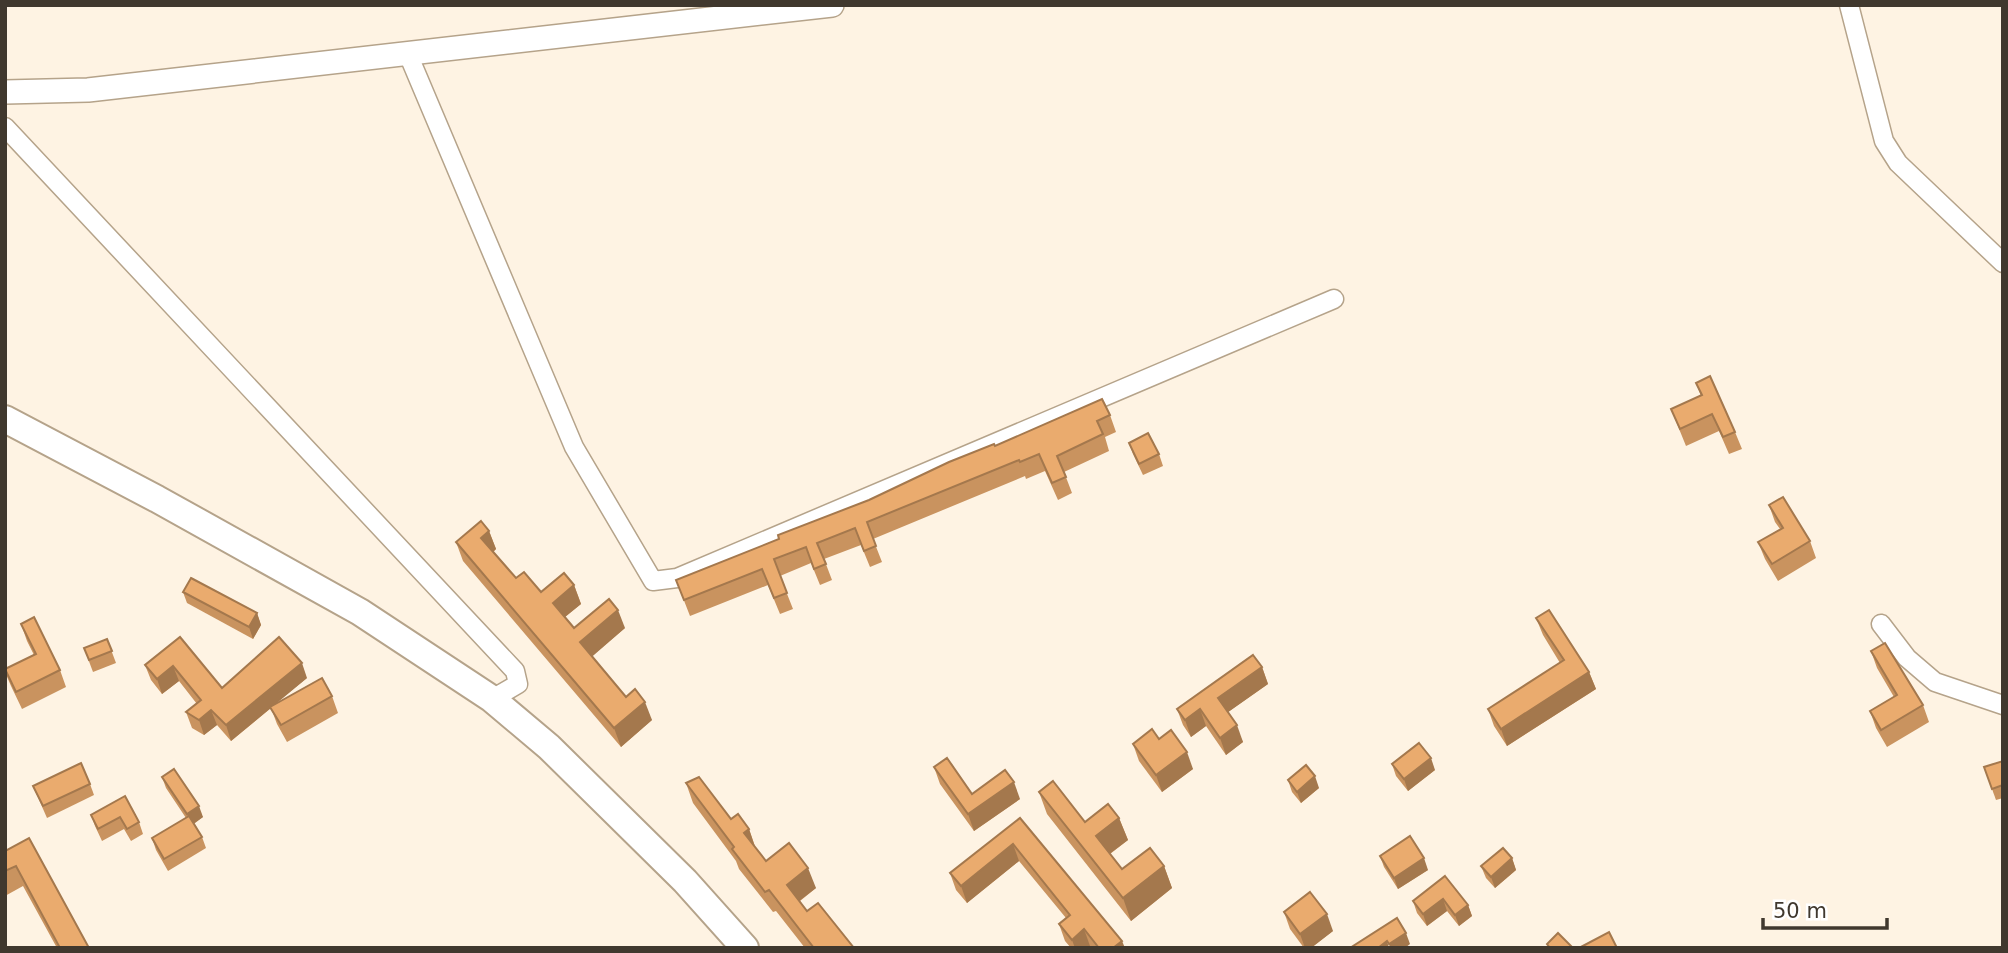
<svg xmlns="http://www.w3.org/2000/svg" width="2008" height="953" viewBox="0 0 2008 953" font-family="'DejaVu Sans',sans-serif">
	<style>
		.lines { fill: none; stroke-linecap: round; stroke-linejoin: round }
		.minor-casing { stroke: #b5a38a; stroke-width: 21 }
		.tertiary-casing { stroke: #b5a38a; stroke-width: 26 }
		.secondary-casing { stroke: #b5a38a; stroke-width: 30 }
		.minor { stroke: #fff; stroke-width: 18 }
		.tertiary { stroke: #fff; stroke-width: 23 }
		.secondary { stroke: #fff; stroke-width: 26 }
		.wall { fill: #c9935f }
		.shaded-wall { fill: #a4784d }
		.building { fill: #eaab6e; stroke: #a4784d; stroke-width: 2 }
	</style>
	<rect width="100%" height="100%" fill="#fef3e3"/>
	<g class="lines">
		<defs>
			<g id="minor">
				<polyline points="1849,5 1884,141 1898,163 2003,263"/>
				<polyline points="408,54 574,447 653,581 677,578 1334,299"/>
				<polyline points="5,127 515,671 518,684 492,699"/>
				<polyline points="1881,624 1907,658 1935,682 2003,705"/>
			</g>
			<polyline id="tertiary" points="5,92 88,90 832,5"/>
			<polyline id="secondary" points="5,419 157,499 360,612 492,699 549,747 685,881 745,948"/>
		</defs>
		<use href="#minor" class="minor-casing"/>
		<use href="#tertiary" class="tertiary-casing"/>
		<use href="#secondary" class="secondary-casing"/>
		<use href="#minor" class="minor"/>
		<use href="#tertiary" class="tertiary"/>
		<use href="#secondary" class="secondary"/>
	</g>
	<g class="wall">
		<polygon points="1696,383 1735,432 1742,449 1729,454 1719,431 1686,446 1671,409 1701,396"/>
		<polygon points="1110,415 1116,432 1105,437 1109,451 1064,472 1072,493 1058,500 1045,471 1026,479 1025,476 873,539 882,562 870,567 861,545 824,559 832,580 820,585 811,563 780,576 793,609 780,614 768,585 690,616 676,580 779,539 995,446"/>
		<polygon points="1129,443 1159,454 1163,466 1143,475 1133,454"/>
		<polygon points="1769,505 1810,541 1816,558 1778,581 1765,559 1758,542 1780,529 1775,522"/>
		<polygon points="489,531 496,549 493,552 516,578 541,592 574,585 581,604 565,617 574,628 625,628 592,656 626,697 652,720 621,747 463,561 456,542"/>
		<polygon points="183,592 257,613 261,625 253,639 187,603"/>
		<polygon points="1536,618 1589,672 1596,689 1507,746 1494,726 1488,709 1560,663 1543,635"/>
		<polygon points="21,624 60,670 66,687 22,709 11,686 5,672 34,655 27,641"/>
		<polygon points="180,637 222,688 307,678 276,703 332,696 338,713 287,742 277,724 271,708 231,741 217,725 204,735 192,728 186,712 197,704 179,681 162,694 151,680 145,665"/>
		<polygon points="107,639 116,663 93,672 84,648"/>
		<polygon points="1871,651 1923,705 1929,722 1887,747 1876,728 1870,711 1894,697 1877,668"/>
		<polygon points="1262,667 1268,684 1228,712 1243,742 1226,755 1206,726 1191,737 1183,725 1177,709"/>
		<polygon points="1159,739 1193,769 1162,792 1139,761 1133,744"/>
		<polygon points="2003,761 2003,798 1996,800 1992,789"/>
		<polygon points="1392,764 1435,770 1408,791 1396,776"/>
		<polygon points="934,767 972,794 1020,799 974,831 940,784"/>
		<polygon points="162,777 203,817 194,823 202,837 206,848 168,871 156,850 152,838 186,818 166,788"/>
		<polygon points="1288,780 1319,788 1301,803 1292,792"/>
		<polygon points="686,783 731,819 749,829 756,849 766,861 816,888 800,901 807,911 854,948 805,948 776,911 773,912 739,869 736,861 693,803"/>
		<polygon points="90,784 94,795 47,818 33,786"/>
		<polygon points="1039,792 1085,822 1119,818 1128,840 1110,854 1122,869 1164,866 1172,888 1131,921 1047,814"/>
		<polygon points="125,796 139,822 143,834 131,841 124,829 102,841 95,826 91,815"/>
		<polygon points="1020,818 1125,948 1091,948 1090,946 1089,948 1071,948 1065,941 1059,924 1066,918 1019,861 967,903 956,890 950,873"/>
		<polygon points="5,851 89,948 57,948 23,886 5,896"/>
		<polygon points="1380,856 1428,870 1398,889 1384,867"/>
		<polygon points="1512,858 1516,870 1495,888 1486,878 1481,866"/>
		<polygon points="1445,876 1468,905 1472,916 1459,926 1447,911 1427,926 1417,913 1413,901"/>
		<polygon points="1284,912 1333,931 1311,948 1304,948 1290,929"/>
	</g>
	<g class="shaded-wall">
		<polygon points="489,531 496,549 488,557 481,538"/>
		<polygon points="574,585 581,604 560,621 553,603"/>
		<polygon points="618,610 625,628 587,661 580,642"/>
		<polygon points="257,613 261,625 253,639 249,627"/>
		<polygon points="302,663 307,678 231,741 226,725"/>
		<polygon points="173,666 179,681 162,694 157,679"/>
		<polygon points="1262,667 1268,684 1224,715 1218,698"/>
		<polygon points="1589,672 1596,689 1507,746 1501,729"/>
		<polygon points="645,702 652,720 621,747 614,728"/>
		<polygon points="1200,709 1206,726 1191,737 1185,720"/>
		<polygon points="211,710 217,725 204,735 199,720"/>
		<polygon points="1237,725 1243,742 1226,755 1220,738"/>
		<polygon points="1187,752 1193,769 1162,792 1156,775"/>
		<polygon points="1431,758 1435,770 1408,791 1404,779"/>
		<polygon points="1315,776 1319,788 1301,803 1297,792"/>
		<polygon points="1014,782 1020,799 974,831 968,814"/>
		<polygon points="199,806 203,817 191,826 187,814"/>
		<polygon points="1119,818 1128,840 1104,858 1096,836"/>
		<polygon points="749,829 756,850 744,833"/>
		<polygon points="1013,844 1019,861 967,903 961,886"/>
		<polygon points="1424,858 1428,870 1398,889 1394,878"/>
		<polygon points="1512,858 1516,870 1495,888 1491,877"/>
		<polygon points="1164,866 1172,888 1131,921 1123,898"/>
		<polygon points="808,868 816,888 794,905 787,885"/>
		<polygon points="1443,899 1447,911 1427,926 1423,914"/>
		<polygon points="1468,905 1472,916 1459,926 1455,915"/>
		<polygon points="1327,914 1333,931 1311,948 1305,948 1300,934"/>
		<polygon points="1084,929 1090,946 1089,948 1075,948 1072,940"/>
		<polygon points="1406,933 1410,944 1405,948 1390,948 1389,944"/>
		<polygon points="1122,941 1125,948 1113,948"/>
		<polygon points="1387,941 1389,948 1378,948"/>
	</g>
	<g class="building">
		<polygon points="1710,376 1735,432 1723,437 1712,414 1680,429 1671,409 1702,395 1696,383"/>
		<polygon points="1102,399 1110,415 1097,421 1103,434 1057,456 1066,477 1052,483 1039,454 1020,462 1019,460 867,522 876,546 864,551 855,528 817,543 826,564 814,569 806,547 774,559 787,593 774,598 762,569 684,600 676,580 779,539 778,535 869,500 949,462 994,444 995,446"/>
		<polygon points="1148,433 1159,454 1139,464 1129,443"/>
		<polygon points="1783,497 1810,541 1772,564 1758,542 1783,528 1769,505"/>
		<polygon points="481,521 489,531 481,538 516,578 524,572 541,592 564,573 574,585 553,603 574,628 609,599 618,610 580,642 626,697 635,689 645,702 614,728 456,542"/>
		<polygon points="191,578 257,613 249,627 183,592"/>
		<polygon points="1549,610 1589,672 1501,729 1488,709 1564,660 1536,618"/>
		<polygon points="34,617 60,670 16,692 5,669 36,654 21,624"/>
		<polygon points="180,637 222,688 279,637 302,663 226,725 211,710 199,720 186,712 201,700 173,666 157,679 145,665"/>
		<polygon points="107,639 112,651 89,660 84,648"/>
		<polygon points="1885,643 1923,705 1881,730 1870,711 1897,695 1871,651"/>
		<polygon points="1253,655 1262,667 1218,698 1237,725 1220,738 1200,709 1185,720 1177,709"/>
		<polygon points="322,678 332,696 281,725 270,707"/>
		<polygon points="1152,729 1159,739 1171,730 1187,752 1156,775 1133,744"/>
		<polygon points="1419,743 1431,758 1404,779 1392,764"/>
		<polygon points="947,758 972,794 1005,770 1014,782 968,814 934,767"/>
		<polygon points="2003,761 2003,785 1992,789 1984,767"/>
		<polygon points="81,763 90,784 43,806 33,786"/>
		<polygon points="1306,765 1315,776 1297,792 1288,780"/>
		<polygon points="174,769 199,806 187,814 162,777"/>
		<polygon points="699,777 731,819 738,814 749,829 744,833 766,861 789,843 808,868 787,885 807,911 818,903 854,948 814,948 769,890 765,892 732,849 734,847 686,783"/>
		<polygon points="1053,781 1085,822 1108,804 1119,818 1096,836 1122,869 1150,848 1164,866 1123,898 1039,792"/>
		<polygon points="125,796 139,822 127,829 120,817 98,829 91,815"/>
		<polygon points="189,816 202,837 164,859 152,838"/>
		<polygon points="1020,818 1122,941 1113,948 1099,948 1084,929 1072,940 1059,924 1070,915 1013,844 961,886 950,873"/>
		<polygon points="1410,836 1424,858 1394,878 1380,856"/>
		<polygon points="29,838 89,948 60,948 16,866 5,871 5,851"/>
		<polygon points="1503,848 1512,858 1491,877 1481,866"/>
		<polygon points="1445,876 1468,905 1455,915 1443,899 1423,914 1413,901"/>
		<polygon points="1310,892 1327,914 1300,934 1284,912"/>
		<polygon points="1397,918 1406,933 1389,944 1387,941 1378,948 1350,948"/>
		<polygon points="1609,932 1617,948 1579,948"/>
		<polygon points="1558,933 1573,948 1550,948 1547,944"/>
	</g>
	<rect width="2008" height="953" fill="none" stroke="#40382e" stroke-width="14"/>
	<path d="M1763 918v10h124v-10" fill="none" stroke="#40382e" stroke-width="3.5"/>
	<text x="1773" y="918" font-size="21" fill="#40382e" stroke="#ffffff" stroke-width="5" paint-order="stroke">50 m</text>
</svg>
